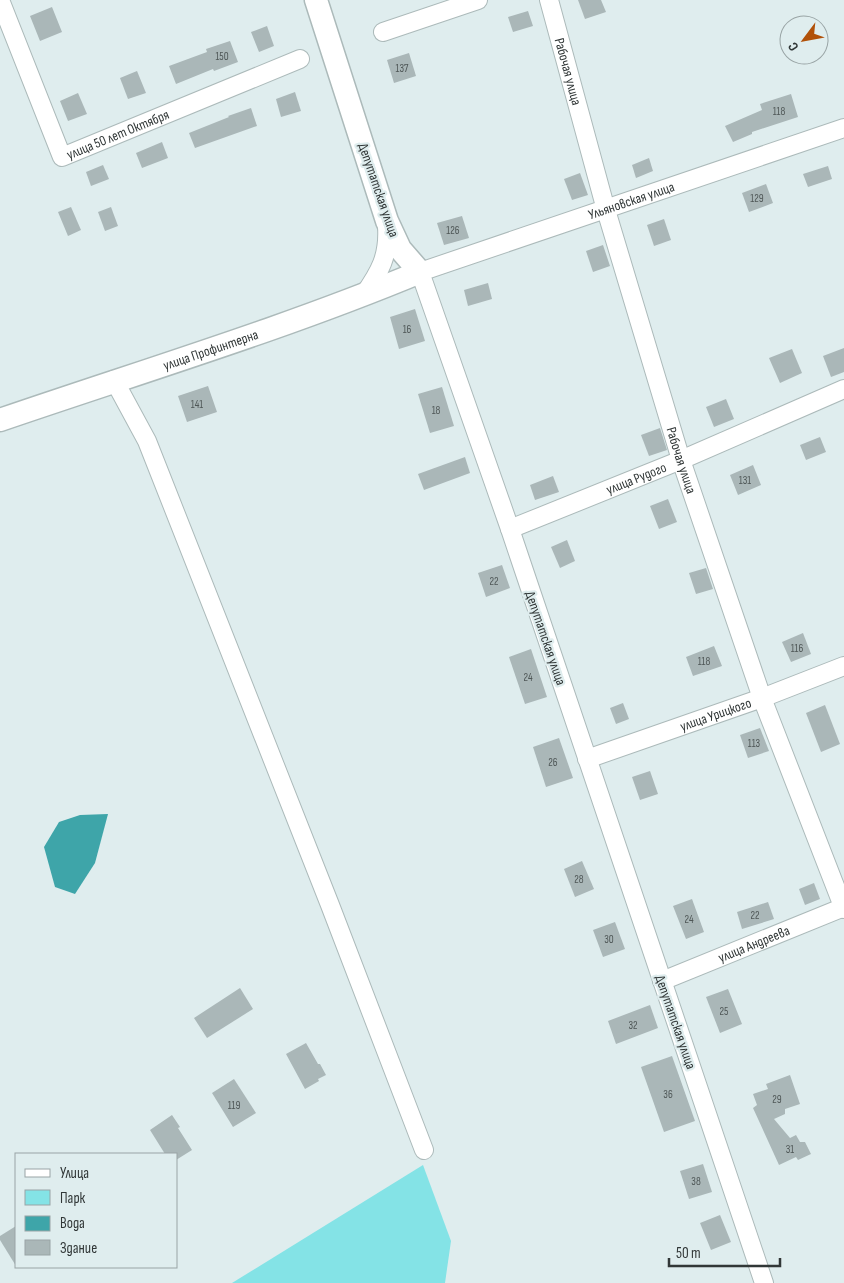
<svg xmlns="http://www.w3.org/2000/svg" width="844" height="1283" viewBox="0 0 844 1283" font-family="'Sofia Sans Condensed',sans-serif">
	<style>
		.green { fill: #84e3e6 }
		.water { fill: #3ea5a9 }
		.building { fill: #aab7b8 }
		.lines { fill: none; stroke-linecap: round; stroke-linejoin: round }
		.minor-casing { stroke: #acbaba; stroke-width: 20 }
		.major-casing { stroke: #acbaba; stroke-width: 25 }
		.minor { stroke: #fff; stroke-width: 18 }
		.major { stroke: #fff; stroke-width: 22 }
		.labels { text-anchor: middle; stroke-width: 4.5; stroke-linejoin: round; paint-order: stroke }
		.number-label { font-size: 11px; fill: #4f5757 }
		.street-label { font-size: 14px; fill: #313737; stroke: #dfedee }
	</style>
	<rect width="100%" height="100%" fill="#dfedee"/>
	<polygon class="green" points="423,1165 451,1241 445,1283 232,1283"/>
	<polygon class="water" points="108,814 95,863 75,894 55,887 44,847 59,822 80,815"/>
	<g class="building">
		<polygon points="578,0 601,0 606,12 585,19"/>
		<polygon points="52,7 62,32 40,41 30,16"/>
		<polygon points="528,11 533,26 513,32 508,17"/>
		<polygon points="267,26 274,46 259,52 251,32"/>
		<polygon points="230,41 238,62 214,71 213,69 176,84 169,66 207,52 206,49"/>
		<polygon points="409,53 416,76 394,83 387,60"/>
		<polygon points="137,71 146,93 128,99 120,78"/>
		<polygon points="295,92 301,111 281,117 276,99"/>
		<polygon points="78,93 87,114 68,121 60,101"/>
		<polygon points="791,94 798,117 752,132 752,134 733,142 725,126 762,110 760,104"/>
		<polygon points="251,108 257,126 195,148 189,133 229,117 228,116"/>
		<polygon points="162,142 168,158 142,168 136,153"/>
		<polygon points="649,158 653,171 636,178 632,165"/>
		<polygon points="103,165 109,179 91,186 86,172"/>
		<polygon points="828,166 832,179 808,187 803,174"/>
		<polygon points="580,173 588,195 572,200 564,179"/>
		<polygon points="766,184 773,203 749,212 742,193"/>
		<polygon points="71,207 81,230 68,236 58,212"/>
		<polygon points="111,207 118,226 105,231 98,212"/>
		<polygon points="462,216 469,238 444,245 437,223"/>
		<polygon points="664,219 671,240 654,246 647,225"/>
		<polygon points="603,245 610,266 593,272 586,251"/>
		<polygon points="488,283 492,299 468,306 464,290"/>
		<polygon points="415,309 425,341 399,349 390,317"/>
		<polygon points="844,348 844,372 831,377 823,356"/>
		<polygon points="792,349 802,373 780,383 769,358"/>
		<polygon points="208,386 217,412 187,422 178,396"/>
		<polygon points="442,387 454,426 430,433 418,394"/>
		<polygon points="726,399 734,419 714,427 706,407"/>
		<polygon points="660,428 667,450 649,456 641,435"/>
		<polygon points="820,437 826,452 806,460 800,445"/>
		<polygon points="465,457 470,473 424,490 418,474"/>
		<polygon points="753,465 761,485 738,495 730,475"/>
		<polygon points="553,476 559,492 535,500 530,485"/>
		<polygon points="668,499 677,522 659,529 650,506"/>
		<polygon points="567,540 575,561 560,568 551,547"/>
		<polygon points="502,565 510,588 486,597 478,573"/>
		<polygon points="706,568 713,589 696,594 689,573"/>
		<polygon points="803,633 811,654 791,662 782,642"/>
		<polygon points="714,646 722,666 693,676 686,657"/>
		<polygon points="531,649 547,697 525,704 509,657"/>
		<polygon points="623,703 629,719 616,724 610,708"/>
		<polygon points="825,705 840,744 821,752 806,713"/>
		<polygon points="760,728 769,751 748,758 740,735"/>
		<polygon points="559,738 573,778 546,787 533,747"/>
		<polygon points="650,771 658,794 640,800 632,777"/>
		<polygon points="582,861 594,889 575,897 564,869"/>
		<polygon points="814,883 820,899 805,905 799,889"/>
		<polygon points="692,899 704,932 686,939 673,906"/>
		<polygon points="768,902 774,919 742,929 737,912"/>
		<polygon points="615,922 625,949 603,957 593,930"/>
		<polygon points="240,988 253,1009 207,1038 194,1018"/>
		<polygon points="728,989 742,1024 720,1033 706,997"/>
		<polygon points="650,1005 658,1028 616,1044 608,1021"/>
		<polygon points="306,1043 318,1064 320,1064 326,1075 318,1079 319,1081 305,1089 286,1054"/>
		<polygon points="672,1056 695,1121 664,1132 641,1067"/>
		<polygon points="790,1075 800,1104 785,1109 785,1114 774,1119 790,1138 796,1135 800,1142 805,1142 811,1154 798,1160 796,1157 779,1165 753,1108 757,1105 753,1094 768,1089 766,1084"/>
		<polygon points="234,1079 256,1113 233,1127 212,1093"/>
		<polygon points="172,1115 180,1127 178,1128 192,1150 176,1160 176,1154 165,1154 150,1130"/>
		<polygon points="703,1164 712,1192 689,1199 680,1171"/>
		<polygon points="720,1215 731,1242 711,1250 700,1223"/>
		<polygon points="16,1226 16,1266 0,1240 0,1236"/>
	</g>
	<g class="lines">
		<defs>
			<g id="minor">
				<path id="s1" d="M 0,0 L 62,157 L 300,59"/>
				<path id="s2" d="M 549,0 L 606,210 L 681,460 L 762,698 L 844,909"/>
				<polyline points="383,32 478,0"/>
				<path d="M 363,296 C 380,272 389,256 387,226"/>
				<polyline points="114,380 147,441 330,905 424,1150"/>
				<path id="s3" d="M 510,529 L 681,460 L 844,389"/>
				<path id="s4" d="M 587,759 L 762,698 L 844,666"/>
				<path id="s5" d="M 662,981 L 844,907"/>
				<path id="s6" d="M 764,1283 L 510,529 L 420,272 L 844,128"/>
			</g>
			<g id="major">
				<path id="s7" d="M 0,420 C 140,372 283,329 420,272 L 400,249 L 387,221 L 316,0"/>
			</g>
		</defs>
		<use href="#minor" class="minor-casing"/>
		<use href="#major" class="major-casing"/>
		<use href="#minor" class="minor"/>
		<use href="#major" class="major"/>
	</g>
	<g class="labels">
		<g class="number-label">
			<text x="222" y="60">150</text>
			<text x="402" y="72">137</text>
			<text x="779" y="115">118</text>
			<text x="757" y="202">129</text>
			<text x="453" y="234">126</text>
			<text x="407" y="333">16</text>
			<text x="197" y="408">141</text>
			<text x="436" y="414">18</text>
			<text x="745" y="484">131</text>
			<text x="494" y="585">22</text>
			<text x="797" y="652">116</text>
			<text x="704" y="665">118</text>
			<text x="528" y="681">24</text>
			<text x="754" y="747">113</text>
			<text x="553" y="766">26</text>
			<text x="579" y="883">28</text>
			<text x="755" y="919">22</text>
			<text x="689" y="923">24</text>
			<text x="609" y="943">30</text>
			<text x="724" y="1015">25</text>
			<text x="633" y="1029">32</text>
			<text x="668" y="1098">36</text>
			<text x="777" y="1103">29</text>
			<text x="234" y="1109">119</text>
			<text x="790" y="1153">31</text>
			<text x="696" y="1185">38</text>
		</g>
		<g class="street-label">
			<text dy="5" stroke="none"><textPath href="#s2" startOffset="74">Рабочая улица</textPath></text>
			<text dy="5" stroke="none"><textPath href="#s1" startOffset="229">улица 50 лет Октября</textPath></text>
			<text transform="translate(379 190) rotate(71)" y="5">Депутатская улица</text>
			<text dy="5" stroke="none"><textPath href="#s6" startOffset="1291">Ульяновская улица</textPath></text>
			<text dy="5" stroke="none"><textPath href="#s7" startOffset="222">улица Профинтерна</textPath></text>
			<text dy="5" stroke="none"><textPath href="#s2" startOffset="479">Рабочая улица</textPath></text>
			<text dy="5" stroke="none"><textPath href="#s3" startOffset="136">улица Рудого</textPath></text>
			<text transform="translate(546 638) rotate(71)" y="5">Депутатская улица</text>
			<text dy="5" stroke="none"><textPath href="#s4" startOffset="136">улица Урицкого</textPath></text>
			<text dy="5" stroke="none"><textPath href="#s5" startOffset="99">улица Андреева</textPath></text>
			<text transform="translate(676 1022) rotate(71)" y="5">Депутатская улица</text>
		</g>
	</g>
	<rect x="15" y="1153" width="162" height="115" fill="#dfedee" stroke="#99a4a5"/>
	<rect x="25" y="1169" width="25" height="8" fill="#ffffff" stroke="#99a4a5"/>
	<text x="60" y="1178" font-size="15" fill="#313737">Улица</text>
	<rect x="25" y="1190" width="25" height="15" fill="#84e3e6" stroke="#99a4a5"/>
	<text x="60" y="1203" font-size="15" fill="#313737">Парк</text>
	<rect x="25" y="1216" width="25" height="15" fill="#3ea5a9" stroke="#99a4a5"/>
	<text x="60" y="1228" font-size="15" fill="#313737">Вода</text>
	<rect x="25" y="1240" width="25" height="15" fill="#aab7b8" stroke="#99a4a5"/>
	<text x="60" y="1253" font-size="15" fill="#313737">Здание</text>
	<g transform="translate(804 40) rotate(238)"><circle r="24" fill="#dfedee" stroke="#99a4a5"/>
	<path d="M0-4L9 19L0 12L-9 19Z" fill="#b15109"/>
	<text y="-8" font-size="14" font-weight="bold" text-anchor="middle" fill="#313737">С</text>
	</g>
	<path d="M669 1258v8h111v-8" fill="none" stroke="#313737" stroke-width="2.5"/>
	<text x="676" y="1258" font-size="15" fill="#313737" stroke="#dfedee" stroke-width="4" paint-order="stroke">50 m</text>
</svg>
